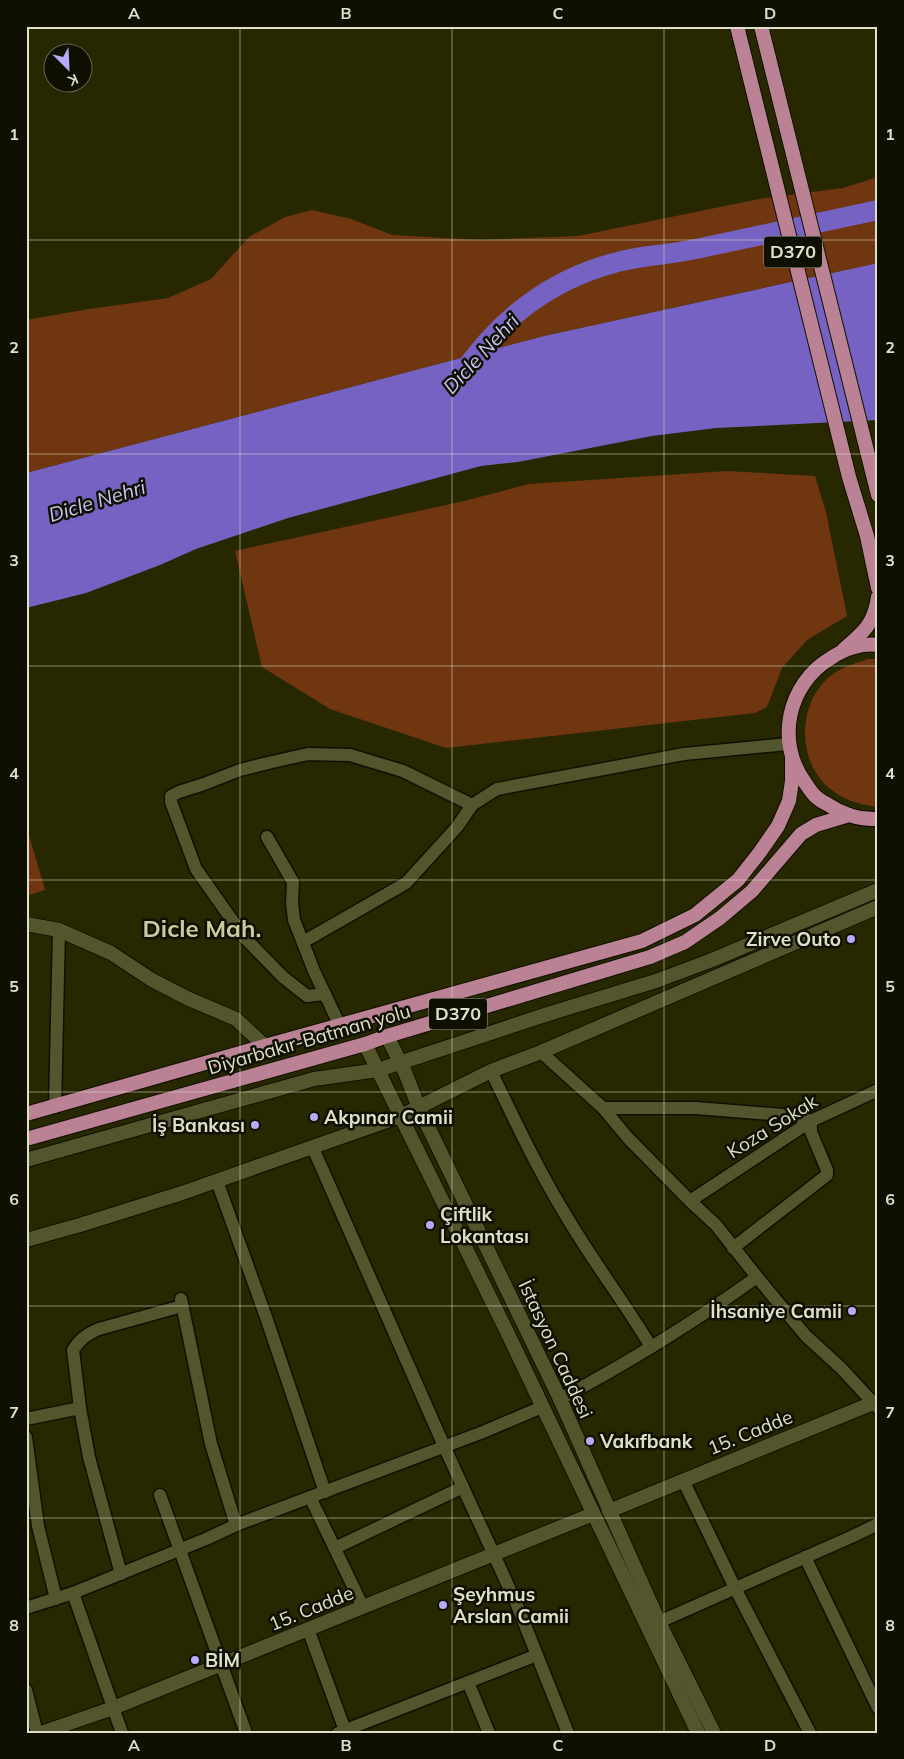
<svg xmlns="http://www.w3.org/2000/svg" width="904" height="1759" viewBox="0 0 904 1759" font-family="Mulish,sans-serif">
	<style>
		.green { fill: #6f3610 }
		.water { fill: #7662c3 }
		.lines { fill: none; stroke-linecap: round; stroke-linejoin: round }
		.river { stroke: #7662c3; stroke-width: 20 }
		.minor-casing { stroke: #101000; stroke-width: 15 }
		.tertiary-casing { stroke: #101000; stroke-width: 16 }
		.secondary-casing { stroke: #101000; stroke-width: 16 }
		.trunk-casing { stroke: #101000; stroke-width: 16 }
		.minor { stroke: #53552d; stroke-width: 12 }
		.tertiary { stroke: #53552d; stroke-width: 14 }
		.secondary { stroke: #53552d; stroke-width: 14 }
		.trunk { stroke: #bb8295; stroke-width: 14 }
		.grid { fill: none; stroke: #dee0ca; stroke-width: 1; stroke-opacity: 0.55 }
		.poi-dot { fill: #b6abf8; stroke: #0f1002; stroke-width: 2 }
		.labels { text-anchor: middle; stroke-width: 5; stroke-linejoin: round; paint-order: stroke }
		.shield { fill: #0f1002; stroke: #a0a28e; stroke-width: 1 }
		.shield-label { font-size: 18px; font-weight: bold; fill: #dee0ca }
		.poi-label { font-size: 19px; font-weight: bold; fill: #dee0ca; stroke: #0f1002; text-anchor: start }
		.street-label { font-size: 19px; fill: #dee0ca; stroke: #0f1002 }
		.water-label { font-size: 20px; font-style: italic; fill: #c9c3f5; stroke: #0f1002 }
		.district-label { font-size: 24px; font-weight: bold; fill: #c9cba0; stroke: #0f1002 }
		.neatline { fill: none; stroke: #dee0ca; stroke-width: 2 }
		.grid-label { font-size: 16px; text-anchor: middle; font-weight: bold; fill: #dee0ca }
	</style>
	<rect width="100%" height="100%" fill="#272800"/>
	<g class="green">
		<polygon points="878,177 878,263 544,336 26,473 26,320 89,309 168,298 211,279 249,237 285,217 312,210 351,219 392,235 480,240 578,236 759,199 843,188"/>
		<polygon points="727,471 815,476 826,512 847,616 807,640 782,668 767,707 755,713 446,748 330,709 262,667 235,551 460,502 529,484"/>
		<path d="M 868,659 L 878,659 L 878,807 L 876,807 C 860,804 846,801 833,791 C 799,767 796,712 824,682 C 836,669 852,664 868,659 Z"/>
		<polygon points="26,825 45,890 26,896"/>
	</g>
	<polygon class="water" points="878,263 878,420 716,428 652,436 518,462 481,466 288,518 196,549 160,565 86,593 26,608 26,473 544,336"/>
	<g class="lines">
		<path class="river" d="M 460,377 C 497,321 549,280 614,263 C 641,255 669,255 696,249 C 757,236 817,223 878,210"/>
		<defs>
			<g id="minor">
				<polyline points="267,837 293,882 292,903 294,920 314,971 340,1026"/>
				<polyline points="303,942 406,883 457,827 472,805 497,789 684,754 788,744"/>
				<polyline points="325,994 307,996 283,977 244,937 196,869 171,802 171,796 179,792 204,784 240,770 272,762 308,754 350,755 403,771 472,805"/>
				<polyline points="541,1052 603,1108 628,1138 690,1201 716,1225 757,1277 806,1336 841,1368 878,1408"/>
				<path d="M 491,1071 C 515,1121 539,1172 568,1219 C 594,1263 625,1303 651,1347"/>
				<polyline points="55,1107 59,930"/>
				<polyline points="603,1108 696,1108 796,1116 811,1121 811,1132 827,1170 827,1175 733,1248"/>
				<polyline points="313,1148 444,1446 517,1605 568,1733"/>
				<polyline points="217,1181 266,1317 325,1492"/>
				<polyline points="690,1201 811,1121 878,1090"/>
				<polyline points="181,1299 211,1444 236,1525"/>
				<path d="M 560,1399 C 628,1363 694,1322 757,1277"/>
				<polyline points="26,1419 80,1408"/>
				<polyline points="26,1437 38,1526 56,1599"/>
				<polyline points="683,1480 735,1588 810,1733"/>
				<polyline points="160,1495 246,1733"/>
				<polyline points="310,1497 363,1607"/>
				<polyline points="335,1548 463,1487"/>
				<polyline points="805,1557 878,1708"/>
				<path d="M 121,1574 L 89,1457 L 80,1408 L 73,1350 C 80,1339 87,1334 99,1329 L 182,1306"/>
				<polyline points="73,1593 122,1733"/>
				<polyline points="26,1608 73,1593 206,1539 236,1525 483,1432 542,1407"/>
				<polyline points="659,1622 851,1537 878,1524"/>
				<polyline points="308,1629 346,1733"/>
				<polyline points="468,1682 489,1733"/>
				<polyline points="26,1690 37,1733"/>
				<polyline points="338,1733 537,1655"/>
			</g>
			<g id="tertiary">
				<polyline points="26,924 59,930 111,953 152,980 189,999 236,1019 265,1046"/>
				<polyline points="26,1160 314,1079 378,1070 548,1014 656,981 712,960 878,890"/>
				<polyline points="26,1240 80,1225 182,1193 401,1116 491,1071 541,1052 878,907"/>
				<polyline points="609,1511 878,1401"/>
				<polyline points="41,1733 113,1708 593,1514"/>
			</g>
			<g id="secondary">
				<polyline points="387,1036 405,1072 419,1108 560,1399 659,1622 714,1733"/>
				<polyline points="365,1044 509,1336 698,1733"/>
			</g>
			<g id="trunk">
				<polyline points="737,26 849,477 867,536 878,588"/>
				<polyline points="761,26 878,495"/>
				<path d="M 878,645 C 862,643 844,649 831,658 C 787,684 775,743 806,784 C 808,787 811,792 815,796 C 818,799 823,802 827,804 C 842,814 860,820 878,819"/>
				<path d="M 844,649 C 864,632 874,624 878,597"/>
				<polyline points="26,1114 265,1046 642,941 695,915 738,880 760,852 778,826 789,801 792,781 792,757"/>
				<polyline points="26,1139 365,1044 387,1036 650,957 685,942 720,918 752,891 801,834 816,825 849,815"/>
			</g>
		</defs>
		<use href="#minor" class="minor-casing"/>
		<use href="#tertiary" class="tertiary-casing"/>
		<use href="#secondary" class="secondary-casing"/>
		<use href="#trunk" class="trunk-casing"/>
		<use href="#minor" class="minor"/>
		<use href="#tertiary" class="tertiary"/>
		<use href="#secondary" class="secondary"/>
		<use href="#trunk" class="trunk"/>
	</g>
	<path class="grid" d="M 240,26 L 240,1733M 452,26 L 452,1733M 664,26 L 664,1733M 26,240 L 878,240M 26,454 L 878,454M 26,666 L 878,666M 26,880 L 878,880M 26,1092 L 878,1092M 26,1306 L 878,1306M 26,1518 L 878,1518"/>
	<g class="poi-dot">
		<circle cx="851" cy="939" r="5"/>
		<circle cx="314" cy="1117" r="5"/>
		<circle cx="255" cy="1125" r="5"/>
		<circle cx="430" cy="1225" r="5"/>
		<circle cx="852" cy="1311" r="5"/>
		<circle cx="590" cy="1441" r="5"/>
		<circle cx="443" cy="1605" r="5"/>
		<circle cx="195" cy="1660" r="5"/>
	</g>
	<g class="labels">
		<g class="shield">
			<rect x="764" y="236.5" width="58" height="31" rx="4"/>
			<rect x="429" y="998.5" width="58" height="31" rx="4"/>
		</g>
		<g class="shield-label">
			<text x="793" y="258">D370</text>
			<text x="458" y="1020">D370</text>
		</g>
		<g class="poi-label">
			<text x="841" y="946" text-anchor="end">Zirve Outo</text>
			<text x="324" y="1124">Akpınar Camii</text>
			<text x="245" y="1132" text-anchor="end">İş Bankası</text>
			<text x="440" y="1221">Çiftlik<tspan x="440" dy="22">Lokantası</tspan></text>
			<text x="842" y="1318" text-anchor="end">İhsaniye Camii</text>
			<text x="600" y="1448">Vakıfbank</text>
			<text x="453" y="1601">Şeyhmus<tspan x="453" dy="22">Arslan Camii</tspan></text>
			<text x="205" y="1667">BİM</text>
		</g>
		<g class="street-label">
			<text transform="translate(309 1039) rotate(-16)" y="7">Diyarbakır-Batman yolu</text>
			<text transform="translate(772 1126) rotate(-32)" y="7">Koza Sokak</text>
			<text transform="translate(556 1349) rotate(65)" y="7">İstasyon Caddesi</text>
			<text transform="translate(750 1432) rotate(-22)" y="7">15. Cadde</text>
			<text transform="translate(311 1608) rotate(-22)" y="7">15. Cadde</text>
		</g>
		<g class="water-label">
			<text transform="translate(481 354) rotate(-47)" y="7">Dicle Nehri</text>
			<text transform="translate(97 501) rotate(-17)" y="7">Dicle Nehri</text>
		</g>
		<g class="district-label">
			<text x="202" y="937">Dicle Mah.</text>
		</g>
	</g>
	<rect width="904" height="1759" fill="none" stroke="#0f1002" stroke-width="55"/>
	<g transform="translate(68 68) rotate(156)"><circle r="24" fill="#0f1002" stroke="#626352"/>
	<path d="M0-4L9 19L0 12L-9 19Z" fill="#b6abf8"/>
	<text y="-8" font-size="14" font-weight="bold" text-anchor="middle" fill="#dee0ca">K</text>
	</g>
	<rect x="28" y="28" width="848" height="1704" class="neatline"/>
	<g class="grid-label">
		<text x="134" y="19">A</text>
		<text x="346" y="19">B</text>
		<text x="558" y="19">C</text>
		<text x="770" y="19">D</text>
		<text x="14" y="140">1</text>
		<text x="890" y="140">1</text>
		<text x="14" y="353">2</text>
		<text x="890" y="353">2</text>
		<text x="14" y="566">3</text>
		<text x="890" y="566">3</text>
		<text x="14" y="779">4</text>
		<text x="890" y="779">4</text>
		<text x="14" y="992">5</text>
		<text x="890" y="992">5</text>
		<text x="14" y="1205">6</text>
		<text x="890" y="1205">6</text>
		<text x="14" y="1418">7</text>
		<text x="890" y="1418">7</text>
		<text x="14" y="1631">8</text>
		<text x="890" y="1631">8</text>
		<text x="134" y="1751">A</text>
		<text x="346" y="1751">B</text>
		<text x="558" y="1751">C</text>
		<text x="770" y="1751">D</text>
	</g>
</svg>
